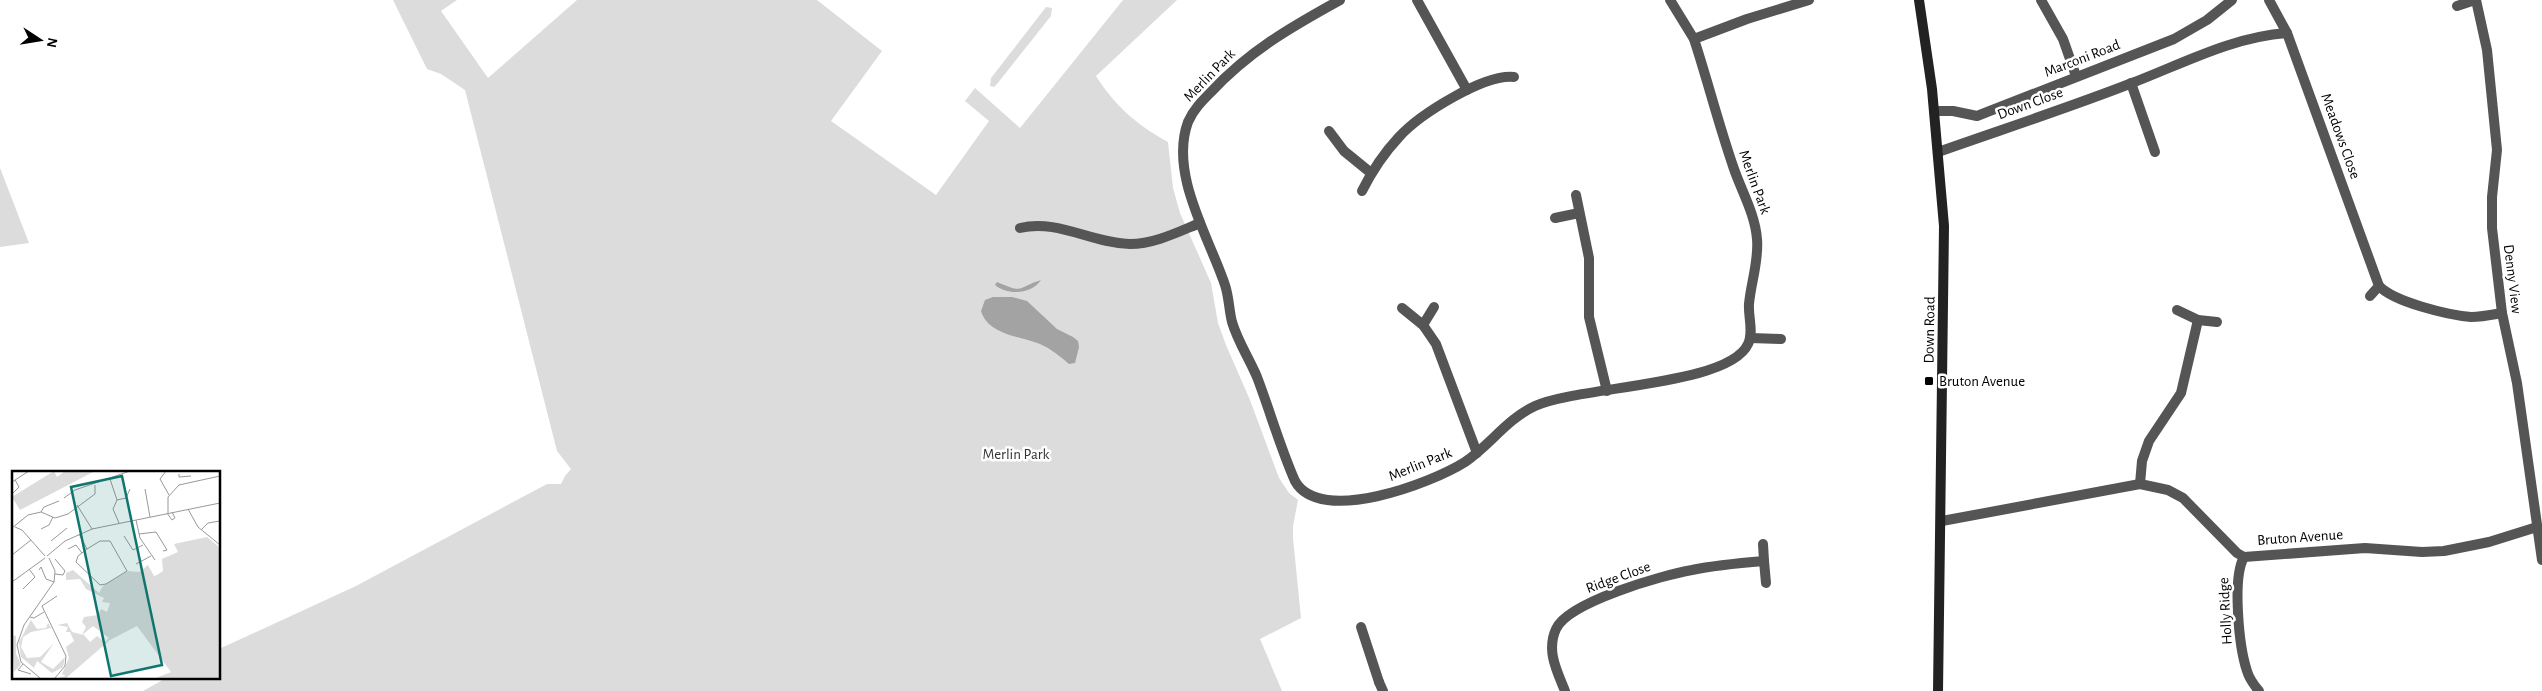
<svg xmlns="http://www.w3.org/2000/svg" width="2542" height="691" viewBox="0 0 2542 691" font-family="'Alegreya Sans',sans-serif">
	<style>
		.green { fill: #dcdcdc }
		.water { fill: #a3a3a3 }
		.lines { fill: none; stroke-linecap: round; stroke-linejoin: round }
		.lane { stroke: #555; stroke-width: 10 }
		.street { stroke: #555; stroke-width: 10 }
		.secondary { stroke: #222; stroke-width: 10 }
		.poi-dot { fill: #000; stroke: #fff; stroke-width: 2 }
		.labels { text-anchor: middle; stroke-width: 5; stroke-linejoin: round; paint-order: stroke }
		.street-label { font-size: 15px; fill: #000; stroke: #fff }
		.poi-label { font-size: 15px; fill: #000; stroke: #fff; text-anchor: start }
		.park-label { font-size: 15px; fill: #333; stroke: #fff }
		.inset-road { fill: none; stroke: #999; stroke-width: 1 }
		.view { fill: #0f766e; fill-opacity: 0.15; stroke: #0f766e; stroke-width: 2.5 }
		.inset-edge { fill: none; stroke: #000; stroke-width: 2.5 }
	</style>
	<rect width="100%" height="100%" fill="#fff"/>
	<g class="green">
		<path d="M 393,0 L 457,0 L 441,11 L 488,78 L 577,0 L 817,0 L 882,51 L 831,121 L 936,195 L 989,121 L 965,101 L 975,88 L 1020,128 L 1123,0 L 1177,0 L 1096,76 C 1115,106 1137,125 1168,142 L 1173,188 L 1180,213 L 1211,283 L 1218,323 L 1226,345 L 1250,400 L 1279,478 L 1289,493 L 1298,500 L 1293,526 L 1293,538 L 1301,618 L 1260,639 L 1282,691 L 143,691 L 168,677 L 219,677 L 219,649 L 356,586 L 547,484 L 561,484 L 565,476 L 571,469 L 557,451 L 465,90 L 441,74 L 427,69 Z"/>
		<polygon points="1046,7 1052,8 1051,16 997,84 994,87 990,86 991,78"/>
		<polygon points="0,168 29,243 0,247"/>
	</g>
	<g class="water">
		<path d="M 1041,280 C 1032,294 1008,296 995,285 L 997,282 C 1025,294 1016,288 1041,280 Z"/>
		<path d="M 993,297 L 1012,297 L 1027,301 L 1057,329 L 1073,337 L 1078,341 L 1079,347 L 1075,363 L 1069,364 C 1060,356 1051,349 1040,344 C 1020,336 988,335 981,311 L 985,300 Z"/>
	</g>
	<g class="lines">
		<g class="lane">
			<path d="M 1020,228 C 1058,219 1091,243 1130,244 C 1154,244 1178,232 1200,223"/>
			<polyline points="1361,627 1379,682"/>
		</g>
		<g class="street">
			<path d="M 1340,0 C 1291,27 1249,51 1211,92 C 1202,101 1193,110 1188,122 C 1169,174 1209,237 1225,285 C 1229,297 1229,310 1232,322 C 1238,342 1249,358 1257,377 C 1270,411 1280,447 1295,481 C 1320,526 1432,483 1465,462 C 1490,445 1507,419 1535,406 C 1578,386 1729,386 1748,344 C 1754,332 1748,317 1749,304 C 1751,282 1759,261 1757,239 C 1755,214 1742,192 1734,169 C 1719,126 1708,82 1694,39 L 1747,19 L 1809,0"/>
			<polyline points="1417,0 1467,90"/>
			<polyline points="1670,0 1694,39"/>
			<polyline points="2041,0 2063,39 2076,76"/>
			<path d="M 2269,0 L 2287,33 L 2379,286 C 2394,302 2448,315 2471,317 C 2481,317 2491,315 2502,313"/>
			<polyline points="2476,0 2487,50 2497,150 2492,197 2492,228 2502,313 2517,383 2542,560"/>
			<polyline points="2457,6 2475,0"/>
			<polyline points="2131,83 2155,152"/>
			<polyline points="1934,111 1953,111 1977,116 2174,39 2207,20 2232,0"/>
			<polyline points="1329,131 1344,151 1371,173"/>
			<path d="M 1938,152 C 2003,129 2068,108 2132,83 C 2184,63 2232,37 2287,33"/>
			<path d="M 1362,191 C 1372,171 1384,153 1399,137 C 1420,114 1484,74 1514,77"/>
			<polyline points="1576,195 1589,258 1589,317 1607,391"/>
			<polyline points="1555,218 1579,213"/>
			<polyline points="2370,296 2379,286"/>
			<polyline points="1402,308 1423,325 1436,344 1477,453"/>
			<polyline points="2177,310 2198,320 2217,322"/>
			<polyline points="1423,325 1434,307"/>
			<polyline points="1750,338 1781,339"/>
			<polyline points="2140,484 2142,461 2149,441 2181,393 2198,320"/>
			<polyline points="1942,521 2140,484 2168,490 2183,498 2237,553 2244,557 2365,548 2422,552 2444,551 2489,542 2537,527"/>
			<path d="M 2244,557 C 2232,578 2239,647 2247,671 C 2249,678 2254,685 2259,691"/>
			<polyline points="1764,561 1766,583"/>
			<polyline points="1379,682 1383,691"/>
			<path d="M 1565,691 C 1557,671 1546,651 1556,629 C 1568,602 1663,575 1692,570 C 1716,565 1740,563 1764,561 L 1763,544"/>
		</g>
		<polyline class="secondary" points="1919,0 1932,89 1944,226 1938,691"/>
	</g>
	<rect class="poi-dot" x="1924" y="376" width="10" height="10" rx="2.5"/>
	<g class="labels">
		<g class="street-label">
			<text transform="translate(2082 58) rotate(-21)" y="5">Marconi Road</text>
			<text transform="translate(1209 75) rotate(-46)" y="5">Merlin Park</text>
			<text transform="translate(2030 103) rotate(-20)" y="5">Down Close</text>
			<text transform="translate(2341 136) rotate(70)" y="5">Meadows Close</text>
			<text transform="translate(1755 182) rotate(70)" y="5">Merlin Park</text>
			<text transform="translate(2513 279) rotate(83)" y="5">Denny View</text>
			<text transform="translate(1929 330) rotate(-89)" y="5">Down Road</text>
			<text transform="translate(1420 464) rotate(-22)" y="5">Merlin Park</text>
			<text transform="translate(2300 537) rotate(-4)" y="5">Bruton Avenue</text>
			<text transform="translate(1618 577) rotate(-20)" y="5">Ridge Close</text>
			<text transform="translate(2225 611) rotate(-93)" y="5">Holly Ridge</text>
		</g>
		<g class="poi-label">
			<text x="1939" y="386">Bruton Avenue</text>
		</g>
		<g class="park-label">
			<text x="1016" y="459">Merlin Park</text>
		</g>
	</g>
	<g transform="translate(12 471)">
		<rect width="208" height="208" fill="#fff"/>
		<path d="M 42,0 L 45,6 L 53,0 L 83,0 L 8,39 L 0,26 ZM 195,66 L 207,76 L 207,207 L 144,207 L 159,201 L 125,155 L 98,169 L 54,207 L 46,207 L 54,205 L 50,203 L 57,187 L 54,176 L 62,170 L 58,161 L 54,161 L 56,156 L 45,154 L 55,152 L 60,161 L 72,164 L 78,171 L 85,165 L 93,171 L 97,167 L 81,155 L 70,164 L 74,156 L 70,151 L 72,146 L 86,144 L 89,138 L 95,141 L 98,132 L 90,131 L 92,127 L 74,118 L 68,108 L 54,109 L 54,102 L 61,99 L 87,122 L 91,115 L 116,100 L 127,101 L 136,94 L 142,105 L 145,104 L 151,100 L 150,88 L 166,81 L 162,73 ZM 19,149 L 25,158 L 34,157 L 36,152 L 39,157 L 19,161 L 11,166 L 9,176 L 15,187 L 28,186 L 42,172 L 29,191 L 41,198 L 53,186 L 51,196 L 40,202 L 25,190 L 22,197 L 34,207 L 9,186 L 7,171 ZM 0,164 L 4,165 L 4,183 L 9,193 L 2,201 Z" fill="#dcdcdc"/>
		<path class="inset-road" d="M 154,0 L 148,8 L 157,24M 167,3 L 167,6 L 179,5M 98,8 L 105,29 L 101,38 L 107,52M 0,11 L 17,0M 133,18 L 138,46M 0,23 L 7,16 L 3,9M 52,27 L 63,19 L 118,0M 105,29 L 114,27 L 118,18M 65,34 L 80,58M 176,38 L 186,56 L 208,74M 29,41 L 43,47 L 56,43 L 83,23 L 83,14M 29,41 L 32,36 L 47,30M 155,42 L 160,49 L 163,47 L 160,41M 156,42 L 156,26 L 167,14 L 208,5M 124,49 L 128,67 L 143,89M 3,56 L 10,59 L 33,85M 0,57 L 16,44 L 29,41M 29,58 L 37,54 L 41,46M 189,59 L 196,52 L 208,50M 67,63 L 75,78 L 88,70 L 98,70 L 115,100 L 94,113 L 88,114 L 64,91 L 66,85 L 75,78M 127,63 L 144,61 L 155,79 L 151,80M 112,65 L 121,79 L 131,74M 39,70 L 55,57M 56,78 L 64,74 L 70,82M 0,84 L 19,69M 35,85 L 53,70 L 80,58 L 208,32M 124,93 L 139,85M 27,99 L 29,96 L 34,108 L 42,111M 43,103 L 51,104 L 53,100 L 43,88M 0,111 L 33,87M 11,118 L 23,106 L 17,98M 18,146 L 22,147 L 32,141M 11,193 L 6,199 L 19,203M 28,207 L 9,191 L 5,174 L 12,154 L 42,111 L 43,100 L 37,87M 43,207 L 53,195 L 54,185 L 30,135 L 45,125"/>
		<path class="view" d="M 110,5 L 150,194 L 99,205 L 59,16 Z"/>
		<rect width="208" height="208" class="inset-edge"/>
	</g>
	<g transform="translate(40 40) rotate(102)" stroke="#ffffff" stroke-width="4" paint-order="stroke">
	<path d="M0-4L9 19L0 12L-9 19Z" fill="#000000"/>
	<text y="-8" font-size="14" font-weight="bold" text-anchor="middle" fill="#000000">N</text>
	</g>
</svg>
